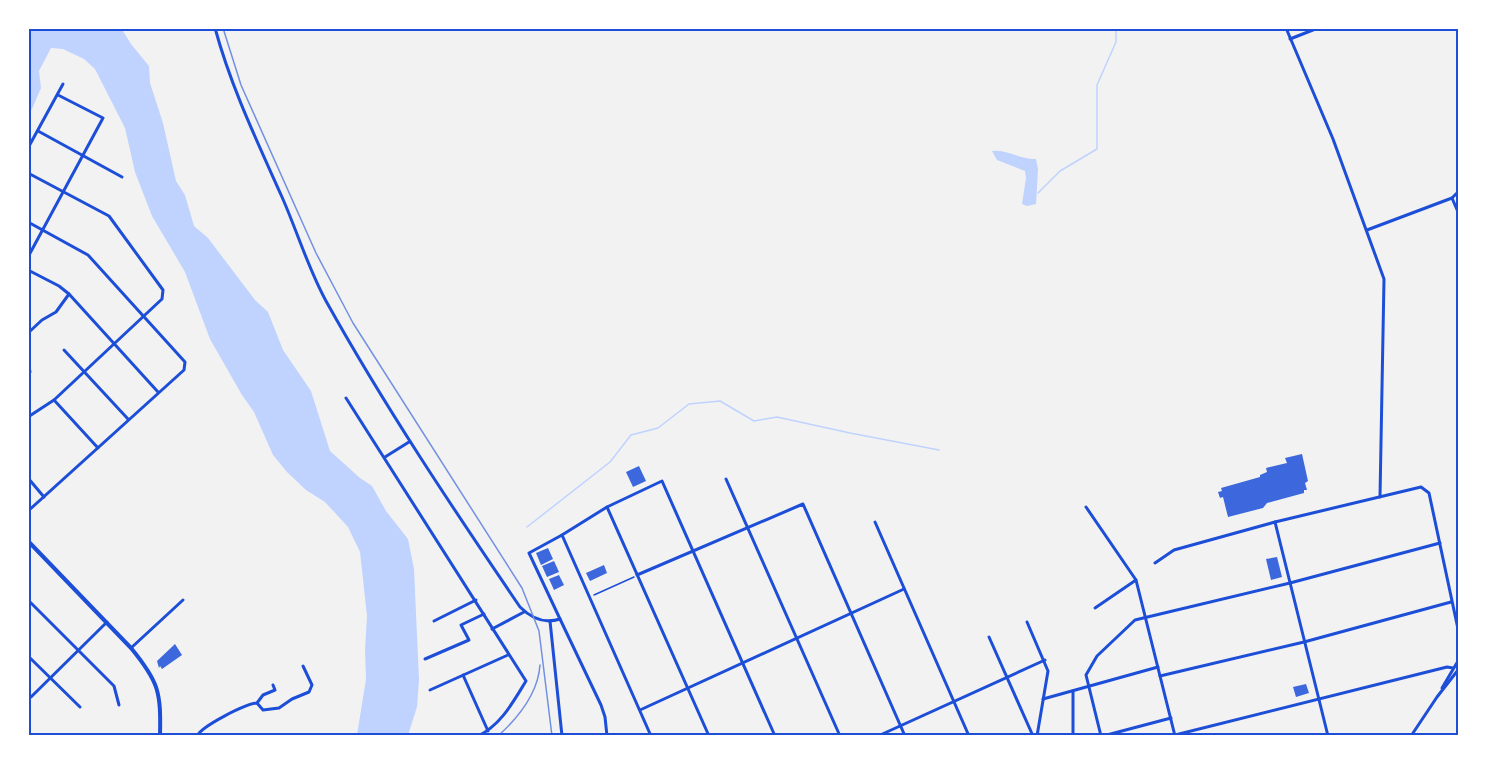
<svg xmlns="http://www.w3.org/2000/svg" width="1487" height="764" viewBox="0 0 1487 764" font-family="Montserrat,sans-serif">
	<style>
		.water { fill: #bfd3fe }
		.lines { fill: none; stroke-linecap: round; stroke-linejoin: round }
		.stream { stroke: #bfd3fe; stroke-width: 1.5 }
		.building { fill: #3d67dc }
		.path { stroke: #1d4ed8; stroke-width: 1.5 }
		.minor { stroke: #1d4ed8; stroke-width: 3 }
		.tertiary { stroke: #1d4ed8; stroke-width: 3 }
		.secondary { stroke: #1d4ed8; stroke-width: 4 }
		.rail { stroke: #7290e2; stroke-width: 1.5 }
		.neatline { fill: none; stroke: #1d4ed8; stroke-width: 2 }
	</style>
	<rect width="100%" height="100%" fill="#f2f2f2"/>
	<g class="water">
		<polygon points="29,28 117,28 123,31 131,44 149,66 150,83 163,123 176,181 185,195 194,226 208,238 255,300 268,312 283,350 311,391 330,451 360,478 372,486 386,511 408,539 414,569 419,680 417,707 408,735 357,735 366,679 365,650 367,616 360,552 348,527 325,502 306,490 287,472 273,455 254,412 242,395 210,339 185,272 152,216 135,172 125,128 95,69 84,59 63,49 51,48 39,71 41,88 32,109 29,112"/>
		<path d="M 992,151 C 1007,149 1021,160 1036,159 L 1038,169 L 1036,204 L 1027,206 L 1022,204 L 1026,178 L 1025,171 L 997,160 Z"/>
	</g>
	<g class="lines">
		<g class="stream">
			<polyline points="1038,193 1060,171 1097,149 1097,85 1116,42 1116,28"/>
			<polyline points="527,527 610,462 631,435 658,428 689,404 720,401 754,421 777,417 850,433 939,450"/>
		</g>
	</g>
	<g class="building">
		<polygon points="1302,454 1308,481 1305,483 1307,490 1304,490 1304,493 1267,503 1263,508 1228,517 1223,497 1220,498 1218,492 1222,491 1221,488 1260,477 1260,475 1267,472 1266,468 1287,463 1285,458"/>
		<polygon points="639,466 646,481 633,487 626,472"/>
		<polygon points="548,548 553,559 541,565 536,553"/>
		<polygon points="1277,557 1282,577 1271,580 1266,559"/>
		<polygon points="554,561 559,572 547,577 542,566"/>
		<polygon points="604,565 607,573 590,581 586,573"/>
		<polygon points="559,575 564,585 554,590 549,579"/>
		<polygon points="175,644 182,655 162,669 160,666 159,668 157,661"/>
		<polygon points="1306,684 1309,693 1296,697 1293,687"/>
	</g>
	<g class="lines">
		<polyline class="path" points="594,595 634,577"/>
		<g class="minor">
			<polyline points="1286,28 1333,139 1384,279 1380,497"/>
			<polyline points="1290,39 1318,28"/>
			<polyline points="38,131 122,177"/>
			<polyline points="28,148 63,84"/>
			<polyline points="28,173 109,216 163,290 162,299 54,400 28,417"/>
			<polyline points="1452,198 1458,212"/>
			<polyline points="28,222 88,255 185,362 184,370 28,511"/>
			<polyline points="1367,230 1452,198 1458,192"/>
			<polyline points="28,257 103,118 58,95"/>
			<polyline points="28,270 59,286 69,294 158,392"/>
			<polyline points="28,333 42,320 56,312 69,294"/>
			<polyline points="64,350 128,419"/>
			<polyline points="28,361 30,372 28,373"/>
			<path d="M 346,398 L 526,681 C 513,702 501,725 478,736"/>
			<polyline points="54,400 98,448"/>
			<polyline points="385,457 409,442"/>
			<polyline points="28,478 44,497"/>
			<polyline points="726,479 840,736"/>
			<polyline points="607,507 709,736"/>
			<polyline points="1086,507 1136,580 1175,736"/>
			<polyline points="875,522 969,736"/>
			<polyline points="562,535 607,507 662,481 775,736"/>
			<polyline points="1155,563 1174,550 1275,522 1421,487 1429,493 1458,629"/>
			<polyline points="637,575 803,504 905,736"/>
			<polyline points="28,600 114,686 119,705"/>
			<polyline points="1095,608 1136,580"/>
			<polyline points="560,619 601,705 605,717 607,736"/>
			<polyline points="434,621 476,600"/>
			<polyline points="1027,622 1048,671 1037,736"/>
			<polyline points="492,629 524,612"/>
			<polyline points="989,637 1033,736"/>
			<polyline points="131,648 183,600"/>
			<polyline points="28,656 80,707"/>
			<polyline points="425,659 469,640 461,625 484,614"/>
			<polyline points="463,675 488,731"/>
			<polyline points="1160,676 1304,642 1451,602"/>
			<polyline points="430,690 508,655"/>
			<polyline points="28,696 31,697 107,622"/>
			<polyline points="1043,699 1158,667"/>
			<polyline points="257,703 263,710 279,708 292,699 309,692 312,685 303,666"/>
			<polyline points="640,710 904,589"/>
			<polyline points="1175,735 1447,667 1453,668"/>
			<path d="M 197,736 C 202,726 245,704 257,703 L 263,695 L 275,690 L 273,685"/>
			<polyline points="878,736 1045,660"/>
			<polyline points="1073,736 1073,691"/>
			<polyline points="1101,736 1086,675 1097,656 1135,620 1290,583 1440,543"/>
			<polyline points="1103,736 1171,718"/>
		</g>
		<g class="tertiary">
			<path d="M 215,28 C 231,87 257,141 282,197 C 297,231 308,268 326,301 C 385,407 452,507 520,607 C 531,618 545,624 560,619 L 529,553 L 562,535 L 651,736"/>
			<polyline points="1275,522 1328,736"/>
			<polyline points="550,621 562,736"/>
			<polyline points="1442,688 1458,661"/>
			<polyline points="1411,736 1437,697 1458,670"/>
		</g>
		<path class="secondary" d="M 28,541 L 131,648 C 159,682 161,692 160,736"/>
		<g class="rail">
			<polyline points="223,28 241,85 316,253 353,323 522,588 539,631 552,736"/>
			<path d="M 498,736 C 519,717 538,694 540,665"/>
		</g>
	</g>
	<rect width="1487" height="764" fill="none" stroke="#ffffff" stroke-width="60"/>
	<rect x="30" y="30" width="1427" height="704" class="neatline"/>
</svg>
